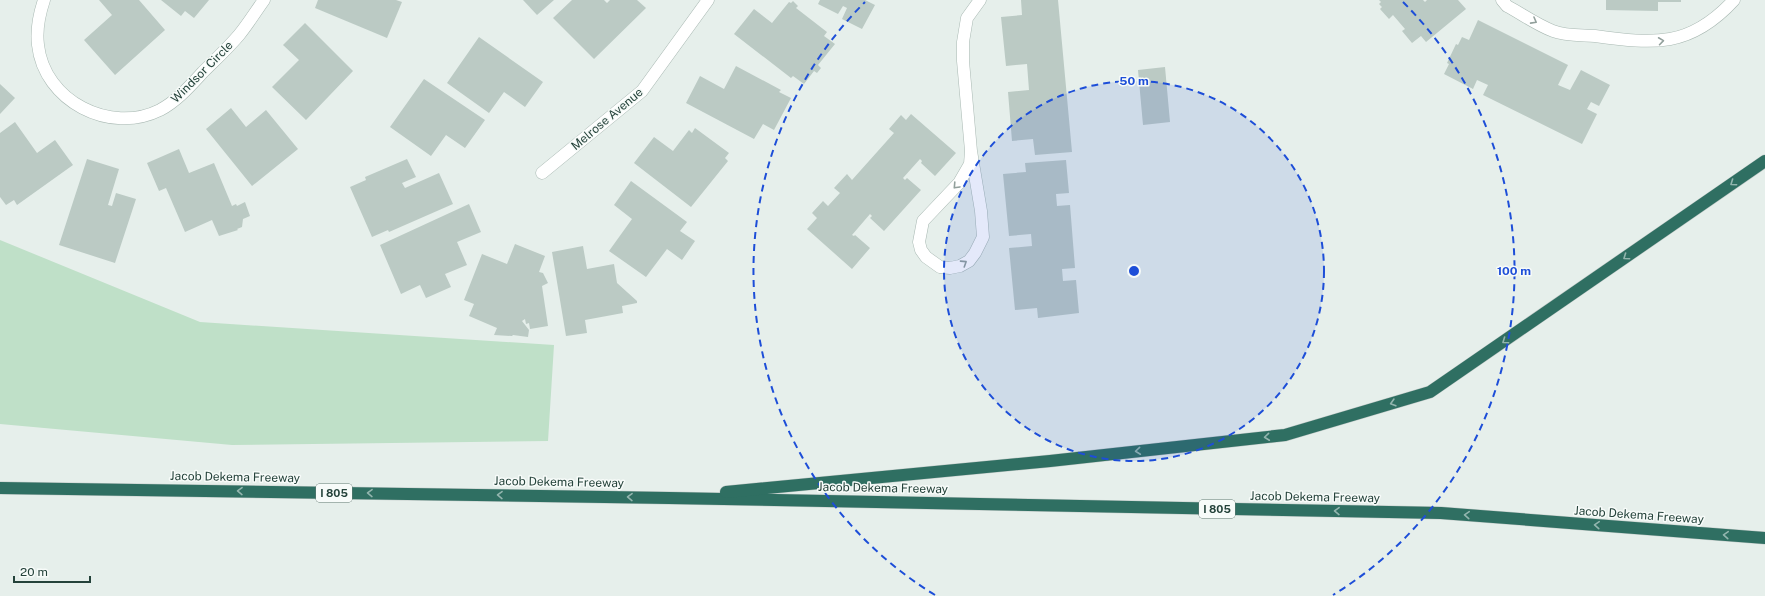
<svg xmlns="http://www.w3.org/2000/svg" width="1765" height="596" viewBox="0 0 1765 596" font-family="'Public Sans',sans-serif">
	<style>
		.green { fill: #bfe0c8 }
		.building { fill: #bbcac4 }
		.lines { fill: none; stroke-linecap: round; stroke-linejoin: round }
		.service-casing { stroke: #a8b8b2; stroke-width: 13 }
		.minor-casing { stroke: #a8b8b2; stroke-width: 13 }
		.motorway-casing { stroke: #c2cac8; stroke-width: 13 }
		.service { stroke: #fff; stroke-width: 12 }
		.minor { stroke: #fff; stroke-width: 12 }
		.motorway { stroke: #2f6f62; stroke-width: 12 }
		.oneway { stroke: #92a09c }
		.oneway2 { stroke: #93b5ae }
		.ring { fill: none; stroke: #1d4ed8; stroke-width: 2; stroke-dasharray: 7 5 }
		.labels { text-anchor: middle; stroke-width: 3; stroke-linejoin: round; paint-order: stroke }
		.shield { fill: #f7fbf9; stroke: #637a73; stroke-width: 1 }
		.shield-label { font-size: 11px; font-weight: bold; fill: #24423a }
		.street-label { font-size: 12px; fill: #24423a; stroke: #f7fbf9 }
		.centre { fill: #1d4ed8; stroke: #f7fbf9; stroke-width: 2 }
		.ring-label { font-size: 12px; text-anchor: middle; font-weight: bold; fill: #1d4ed8; stroke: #f7fbf9; stroke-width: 3; stroke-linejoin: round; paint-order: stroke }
	</style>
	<rect width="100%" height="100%" fill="#e6efeb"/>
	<polygon class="green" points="0,240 200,322 554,345 548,441 232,445 0,424"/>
	<g class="building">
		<polygon points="99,0 139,0 165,30 115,75 84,40 112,15"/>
		<polygon points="161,0 209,0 194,18 185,11 181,16"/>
		<polygon points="318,0 396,0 402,2 387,38 315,8"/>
		<polygon points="523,0 554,0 537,15"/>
		<polygon points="572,0 604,0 607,3 610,0 637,0 646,8 594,59 553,18"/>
		<polygon points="820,0 865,0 875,5 862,29 842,19 847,8 843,6 838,14 818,4"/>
		<polygon points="1021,0 1058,0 1072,152 1035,155 1033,139 1012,141 1008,92 1029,90 1027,64 1006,66 1001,17 1022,15"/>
		<polygon points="1379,0 1423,0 1425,2 1427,0 1458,0 1466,9 1426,42 1421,36 1412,43 1402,31 1405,29 1393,15 1389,19 1380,9 1382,7 1379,4 1381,2"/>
		<polygon points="1606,0 1681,0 1681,2 1658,2 1658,11 1606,10"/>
		<polygon points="793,1 798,6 796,8 827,32 824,36 835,44 818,65 821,68 817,73 814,71 804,84 793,76 791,78 734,34 754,9 772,23 789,2 791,3"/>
		<polygon points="1478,20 1568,65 1558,85 1570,90 1581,70 1610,85 1599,106 1591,102 1587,109 1597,114 1582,144 1483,95 1488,85 1477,80 1473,89 1444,74 1449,64 1447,63 1456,44 1458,45 1462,37 1469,40"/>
		<polygon points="305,23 353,71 306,120 272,87 299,60 283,45"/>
		<polygon points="479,37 543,82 525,107 504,92 489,113 447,83"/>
		<polygon points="736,66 781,90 779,92 791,98 774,130 763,124 754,139 686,103 700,76 724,89"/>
		<polygon points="1165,67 1170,122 1143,125 1138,70"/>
		<polygon points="424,79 485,120 465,148 446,135 431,156 390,127"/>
		<polygon points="0,84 15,98 0,114"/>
		<polygon points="231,108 246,127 266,110 298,149 252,186 206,129"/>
		<polygon points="911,114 956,153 935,176 921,163 922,161 920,159 903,178 905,180 907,178 921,190 884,231 870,218 872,216 870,214 852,235 854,236 855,235 870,248 852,269 807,229 817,218 812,213 823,201 828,206 840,193 834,188 847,174 852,180 894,133 889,129 901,115 906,120"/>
		<polygon points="15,122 37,153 55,140 73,165 17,205 14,200 6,205 0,197 0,133"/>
		<polygon points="695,128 729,153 725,158 728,161 691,207 634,163 654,137 673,151 689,130 692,133"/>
		<polygon points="179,149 189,173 214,163 232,206 236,204 237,206 245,202 250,216 243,219 242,227 237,229 238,230 219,236 212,220 185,232 166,188 159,191 147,163"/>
		<polygon points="87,159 119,169 108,205 112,206 116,193 136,199 115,263 59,245"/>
		<polygon points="407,159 416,177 402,183 405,188 439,173 453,204 389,232 388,230 372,237 350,187 366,180 365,177"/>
		<polygon points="1066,160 1069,193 1056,194 1057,206 1070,205 1075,268 1062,269 1063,281 1076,280 1079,313 1038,318 1037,308 1015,310 1009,248 1032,246 1031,234 1009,236 1003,174 1026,172 1025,163"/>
		<polygon points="631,181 687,222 680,231 695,241 682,260 667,249 646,277 609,251 632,219 614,205"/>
		<polygon points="469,204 481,232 457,242 467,265 445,274 451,287 426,298 420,285 401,294 380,245"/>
		<polygon points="515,244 545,256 539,272 543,273 548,283 542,286 548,326 530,329 529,323 526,324 525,319 522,321 529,330 528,337 513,335 512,336 494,335 497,328 469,316 474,304 464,300 482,254 507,264"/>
		<polygon points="583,246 587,269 614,264 617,283 637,301 637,303 622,306 623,313 585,320 587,333 566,336 552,252"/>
	</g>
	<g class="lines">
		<defs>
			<g id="service">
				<path d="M 1502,0 L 1507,6 C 1522,14 1537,25 1553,31 C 1565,36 1582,35 1595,36 C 1654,44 1690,48 1734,0"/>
				<polyline points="971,151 970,164 959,183 923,221 919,242 921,250 926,257 940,267 950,268 960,266 969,261 975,253 983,237 981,211 971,151 963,61 963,42 967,18 980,0"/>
			</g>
			<g id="minor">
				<path d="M 44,0 C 39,15 36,29 38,45 C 44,101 110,135 160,110 C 177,101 190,86 203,72 C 215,60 228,48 239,35 C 248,24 256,11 264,0"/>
				<polyline points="542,173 642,91 708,0"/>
			</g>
			<g id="motorway">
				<polyline points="0,488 669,498 1441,513 1765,538"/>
				<polyline points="726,492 1050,461 1285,435 1430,392 1765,161"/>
			</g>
		</defs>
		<use href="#service" class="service-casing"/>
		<use href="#minor" class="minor-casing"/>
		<use href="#motorway" class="motorway-casing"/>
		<use href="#service" class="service"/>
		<use href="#minor" class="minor"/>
		<use href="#motorway" class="motorway"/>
	</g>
	<defs><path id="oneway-chevron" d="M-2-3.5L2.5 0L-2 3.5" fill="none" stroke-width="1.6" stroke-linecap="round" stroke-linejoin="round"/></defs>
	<g class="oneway">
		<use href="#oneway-chevron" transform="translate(1534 21) rotate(29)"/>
		<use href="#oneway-chevron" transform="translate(1661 41) rotate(-8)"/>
		<use href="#oneway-chevron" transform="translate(956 186) rotate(133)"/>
		<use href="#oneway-chevron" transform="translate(964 263) rotate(-33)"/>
	</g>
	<g class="oneway2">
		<use href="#oneway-chevron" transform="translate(1733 183) rotate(145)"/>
		<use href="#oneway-chevron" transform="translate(1626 257) rotate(145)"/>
		<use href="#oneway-chevron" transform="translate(1505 341) rotate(145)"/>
		<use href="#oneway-chevron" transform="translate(1393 403) rotate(164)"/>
		<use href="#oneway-chevron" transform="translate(1267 437) rotate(174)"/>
		<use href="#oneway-chevron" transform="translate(1138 451) rotate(174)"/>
		<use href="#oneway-chevron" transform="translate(240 491) rotate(-179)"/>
		<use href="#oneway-chevron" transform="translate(370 493) rotate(-179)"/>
		<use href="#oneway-chevron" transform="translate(500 495) rotate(-179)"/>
		<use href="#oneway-chevron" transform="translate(630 497) rotate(-179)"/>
		<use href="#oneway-chevron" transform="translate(1337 511) rotate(-179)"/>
		<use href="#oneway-chevron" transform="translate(1467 515) rotate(-176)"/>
		<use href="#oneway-chevron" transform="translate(1597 525) rotate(-176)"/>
		<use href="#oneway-chevron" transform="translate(1726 535) rotate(-176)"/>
	</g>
	<circle cx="1134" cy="271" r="190" fill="#1d4ed8" fill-opacity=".12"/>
	<g class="ring">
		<circle cx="1134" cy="271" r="190"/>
		<path d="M935 595A380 380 0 0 1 865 2M1403 2A380 380 0 0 1 1333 595"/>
	</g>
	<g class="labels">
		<g class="shield">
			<rect x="316" y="484" width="36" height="18" rx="3"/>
			<rect x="1199" y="500" width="36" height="18" rx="3"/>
		</g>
		<g class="shield-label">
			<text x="334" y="497">I 805</text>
			<text x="1217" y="513">I 805</text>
		</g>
		<g class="street-label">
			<text transform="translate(202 72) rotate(-45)" y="4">Windsor Circle</text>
			<text transform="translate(607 119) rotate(-40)" y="4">Melrose Avenue</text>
			<text transform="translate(235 477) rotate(1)" y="4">Jacob Dekema Freeway</text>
			<text transform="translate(559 482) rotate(1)" y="4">Jacob Dekema Freeway</text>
			<text transform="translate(883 488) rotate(1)" y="4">Jacob Dekema Freeway</text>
			<text transform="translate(1315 497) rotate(1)" y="4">Jacob Dekema Freeway</text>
			<text transform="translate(1639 515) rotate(4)" y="4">Jacob Dekema Freeway</text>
		</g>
	</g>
	<circle cx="1134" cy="271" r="6" class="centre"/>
	<g class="ring-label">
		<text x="1134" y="85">50 m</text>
		<text x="1514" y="275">100 m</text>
	</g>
	<path d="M14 576v6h76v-6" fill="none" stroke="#24423a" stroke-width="2"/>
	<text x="20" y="576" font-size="12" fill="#24423a" stroke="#f7fbf9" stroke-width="3" paint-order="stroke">20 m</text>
</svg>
